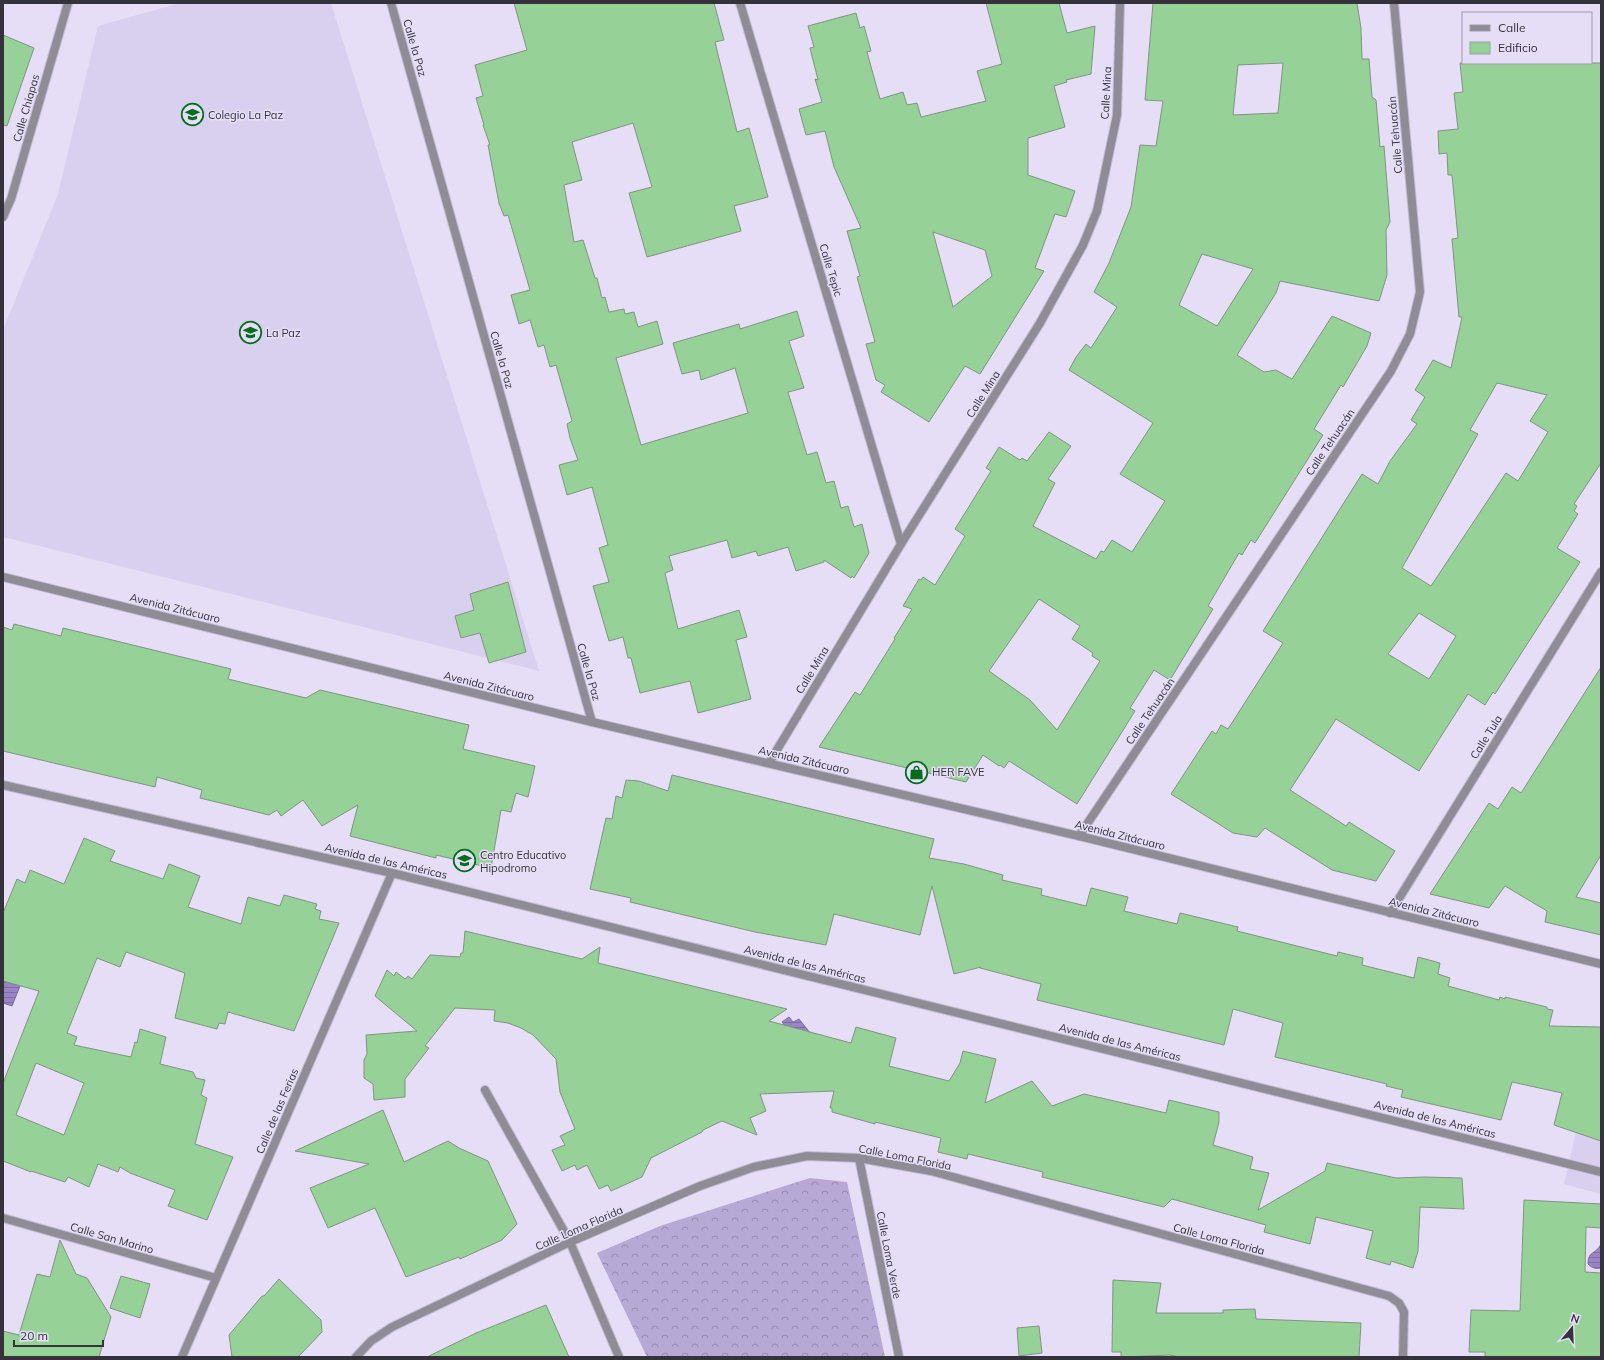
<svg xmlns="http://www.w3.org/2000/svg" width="1604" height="1360" viewBox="0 0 1604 1360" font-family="Mulish,sans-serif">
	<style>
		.built { fill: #d9d0ef }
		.forest { fill: url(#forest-crowns) }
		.water { fill: url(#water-rules); stroke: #7c6b9d }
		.building { fill: #96d197; stroke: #829482; fill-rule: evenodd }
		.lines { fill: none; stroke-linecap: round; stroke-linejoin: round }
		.minor-casing { stroke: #c2bcd1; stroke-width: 10 }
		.tertiary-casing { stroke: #c2bcd1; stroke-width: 10 }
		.minor { stroke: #8f8c96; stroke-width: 8 }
		.tertiary { stroke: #8f8c96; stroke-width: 8 }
		.labels { text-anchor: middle; stroke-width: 3; stroke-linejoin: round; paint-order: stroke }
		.street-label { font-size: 11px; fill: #35323c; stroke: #e5def6 }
		.poi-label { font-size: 11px; fill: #35323c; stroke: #e5def6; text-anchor: start }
	</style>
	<defs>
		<pattern id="forest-crowns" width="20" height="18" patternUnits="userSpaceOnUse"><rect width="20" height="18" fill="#b7a9d6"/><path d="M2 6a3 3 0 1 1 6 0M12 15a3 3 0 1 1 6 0" fill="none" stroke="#968aaf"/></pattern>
		<pattern id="water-rules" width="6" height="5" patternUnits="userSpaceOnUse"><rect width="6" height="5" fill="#9a83c6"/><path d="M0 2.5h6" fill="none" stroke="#7e6ca2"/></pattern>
	</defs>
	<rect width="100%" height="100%" fill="#e5def6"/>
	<g class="built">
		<polygon points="180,3 331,3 539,671 3,537 3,330 58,194 98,26"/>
		<polygon points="1601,1023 1601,1194 1564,1184"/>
	</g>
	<polygon class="forest" points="810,1178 847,1182 885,1357 647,1357 597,1253 660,1226"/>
	<g class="water">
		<polygon points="3,981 20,986 12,1006 3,1003"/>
		<polygon points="789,1017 793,1022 799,1019 811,1034 786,1027 782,1022"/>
		<path d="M 1601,1244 L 1601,1268 C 1595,1269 1592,1268 1588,1264 C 1588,1250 1596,1255 1601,1244 Z"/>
	</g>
	<g class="building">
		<polygon points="514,3 714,3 724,40 715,42 737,132 749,128 768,197 734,206 741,231 647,257 629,193 652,187 633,123 572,142 582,180 564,185 574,242 583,240 595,278 597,278 602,298 605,297 609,312 624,309 625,314 634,312 638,327 657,321 663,344 616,358 641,445 748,413 735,368 701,380 699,370 682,374 673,343 739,324 740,329 797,311 804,336 789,341 804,388 788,392 807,455 817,452 826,483 834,481 841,508 848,506 854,527 862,524 869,553 854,578 852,576 851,578 824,560 824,562 796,571 788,547 758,556 756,551 732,558 727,540 669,556 673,570 665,573 678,629 739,610 747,637 736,640 751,699 698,713 690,681 640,693 631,658 628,658 623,637 609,641 593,586 609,582 599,548 608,545 592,487 567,495 559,465 578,460 570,438 567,424 572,421 556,365 550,367 544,345 538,347 530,320 519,324 511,295 530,290 508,215 504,216 499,203 488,145 490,145 483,125 484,125 476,98 483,96 475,65 527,50"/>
		<path d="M 986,3 L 1059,3 L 1067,33 L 1095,26 L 1091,74 L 1066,80 L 1067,82 L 1054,86 L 1065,127 L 1028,138 L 1028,175 L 1075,191 L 1066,217 L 1055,214 L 1035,268 L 1044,271 L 980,374 L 965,366 L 929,422 L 881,392 L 885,385 L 876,380 L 866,344 L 875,342 L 857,277 L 860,276 L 847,231 L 861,228 L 834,167 L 825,131 L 806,135 L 799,109 L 822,102 L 815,79 L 818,80 L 810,48 L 814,47 L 808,26 L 856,13 L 860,28 L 864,26 L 871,51 L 867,52 L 880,99 L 903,92 L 907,105 L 917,103 L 921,117 L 986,101 L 977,71 L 1002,64 ZM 933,232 L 985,250 L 992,276 L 953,307 Z"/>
		<path d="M 1153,3 L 1357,3 L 1361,28 L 1362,59 L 1369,59 L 1372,97 L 1376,100 L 1380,147 L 1384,146 L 1390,222 L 1386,230 L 1387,275 L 1379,301 L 1280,281 L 1276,293 L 1237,355 L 1264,372 L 1276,370 L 1292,379 L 1332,316 L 1371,333 L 1367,346 L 1343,387 L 1341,385 L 1314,429 L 1323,435 L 1255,543 L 1251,540 L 1242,555 L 1239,553 L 1208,606 L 1213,609 L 1170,680 L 1154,670 L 1130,708 L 1135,711 L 1077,804 L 1009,761 L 1004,768 L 1000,765 L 999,766 L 983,755 L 966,782 L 819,747 L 855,692 L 860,695 L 895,639 L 894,638 L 912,609 L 903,606 L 919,579 L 921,580 L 923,577 L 935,585 L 965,536 L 955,529 L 991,471 L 986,468 L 999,447 L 1020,460 L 1022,458 L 1027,461 L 1049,432 L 1071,446 L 1048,479 L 1055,483 L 1033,526 L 1096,559 L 1101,551 L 1104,552 L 1112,540 L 1132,552 L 1165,501 L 1120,474 L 1153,423 L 1069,370 L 1076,357 L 1086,344 L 1091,348 L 1117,307 L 1094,292 L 1109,263 L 1131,207 L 1140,145 L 1156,146 L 1163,101 L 1145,100 ZM 1283,63 L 1278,113 L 1233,115 L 1238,65 ZM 1202,254 L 1253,269 L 1217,326 L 1179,305 ZM 1039,599 L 1080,626 L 1072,639 L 1093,653 L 1092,656 L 1100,661 L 1057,730 L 1030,700 L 989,671 Z"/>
		<polygon points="3,35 34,48 7,126 3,125"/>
		<path d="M 1460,63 L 1601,63 L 1601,463 L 1574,504 L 1577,506 L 1574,511 L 1578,514 L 1557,548 L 1580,562 L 1495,694 L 1493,692 L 1485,705 L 1468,694 L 1419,771 L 1336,719 L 1290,790 L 1346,826 L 1349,822 L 1395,851 L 1376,881 L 1332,870 L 1265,828 L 1257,837 L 1233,833 L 1171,794 L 1212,731 L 1216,734 L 1221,725 L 1228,729 L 1283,643 L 1263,631 L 1362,474 L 1378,484 L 1390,461 L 1417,424 L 1411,420 L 1425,397 L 1415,390 L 1433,360 L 1451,368 L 1462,317 L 1459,317 L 1452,239 L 1458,238 L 1452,175 L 1448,175 L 1447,153 L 1439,154 L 1438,131 L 1458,129 L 1454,93 L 1463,92 ZM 1497,383 L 1547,395 L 1530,421 L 1548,432 L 1518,481 L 1506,473 L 1431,586 L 1402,568 L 1478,434 L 1470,430 ZM 1419,613 L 1456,636 L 1429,679 L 1388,654 Z"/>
		<polygon points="508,582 526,652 489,663 480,633 461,638 455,616 474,610 470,594"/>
		<polygon points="14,624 61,636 63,628 231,669 228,679 306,698 320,690 469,725 463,749 535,766 528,797 516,793 511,812 501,810 491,868 436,855 436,858 350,836 358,805 322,826 303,800 281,816 277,810 269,815 200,798 202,790 157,777 155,787 3,751 3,627 12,630"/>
		<polygon points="1601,667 1601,855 1576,897 1601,903 1601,935 1545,922 1547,911 1505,886 1489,908 1430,894 1489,803 1498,809 1512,787 1521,793"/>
		<polygon points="672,775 934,839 929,858 964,864 1003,875 1002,880 1042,889 1041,895 1086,906 1091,888 1128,897 1124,911 1177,924 1180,913 1238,927 1237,931 1337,956 1338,952 1363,958 1362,965 1414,978 1418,957 1440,963 1438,974 1450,978 1448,986 1499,1000 1500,997 1505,999 1505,997 1547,1007 1547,1009 1553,1010 1549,1026 1601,1027 1601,1141 1554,1125 1562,1093 1512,1082 1501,1120 1401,1097 1403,1090 1386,1086 1387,1084 1275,1057 1283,1023 1233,1009 1224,1045 1037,1000 1041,984 980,968 981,967 954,974 932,886 920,935 834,914 826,945 755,932 630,902 631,898 590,889 606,818 612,819 616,796 622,798 626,780 639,781 668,791"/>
		<path d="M 84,838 L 115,851 L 110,861 L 163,879 L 169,864 L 200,876 L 188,907 L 241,924 L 248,897 L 280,906 L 284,895 L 317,904 L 315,909 L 321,911 L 319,919 L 339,923 L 294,1031 L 228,1012 L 225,1024 L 219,1023 L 217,1029 L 175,1018 L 185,973 L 126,952 L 120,967 L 97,958 L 67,1033 L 77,1037 L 74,1045 L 131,1057 L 135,1042 L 137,1043 L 140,1029 L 166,1037 L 160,1064 L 193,1072 L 196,1078 L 205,1080 L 201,1095 L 207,1098 L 195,1144 L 233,1157 L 207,1220 L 168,1206 L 175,1190 L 130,1173 L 120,1167 L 118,1172 L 98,1164 L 89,1187 L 68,1177 L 65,1182 L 31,1171 L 31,1172 L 3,1161 L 3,1083 L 39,991 L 3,981 L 3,913 L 17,879 L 25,883 L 30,870 L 64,884 ZM 36,1063 L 84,1083 L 64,1135 L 16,1115 Z"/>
		<polygon points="465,931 582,959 600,947 598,963 787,1009 769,1021 851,1043 856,1027 896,1038 889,1066 949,1081 960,1063 963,1051 996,1059 985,1103 1032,1081 1052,1106 1084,1094 1166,1113 1169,1100 1219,1112 1219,1122 1213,1145 1253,1157 1250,1169 1269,1173 1258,1210 1325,1171 1327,1163 1396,1178 1425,1177 1462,1178 1464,1209 1420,1207 1418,1251 1413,1268 1391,1261 1390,1265 1366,1258 1373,1231 1316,1217 1310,1244 1264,1232 1266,1225 1172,1199 1164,1207 1042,1177 1043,1172 968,1154 967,1159 938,1152 941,1138 875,1122 875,1124 832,1112 832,1108 830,1108 834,1091 760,1094 766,1111 750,1118 757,1135 722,1121 703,1130 702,1132 651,1158 642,1177 611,1191 608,1185 599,1189 587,1165 577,1170 575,1165 562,1171 552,1150 565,1145 560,1136 575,1129 560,1092 556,1059 533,1035 521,1028 508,1023 494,1021 495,1010 455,1008 425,1046 429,1048 405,1079 405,1097 374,1100 373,1084 364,1078 364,1060 367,1054 366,1035 417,1031 375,996 387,970 394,976 396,972 405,979 408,976 412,979 430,955 460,957 461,953 463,953"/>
		<polygon points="383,1110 404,1162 448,1141 459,1148 488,1161 517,1224 502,1240 460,1259 459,1257 406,1277 375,1208 328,1228 310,1188 369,1164 295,1151"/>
		<polygon points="1524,1200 1601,1204 1601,1228 1586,1227 1585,1272 1601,1273 1601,1357 1485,1357 1485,1352 1469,1352 1471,1310 1520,1311"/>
		<polygon points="60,1240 76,1274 87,1278 111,1317 99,1357 3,1357 3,1331 19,1335 37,1274 50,1277"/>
		<polygon points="121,1276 150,1284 140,1318 110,1308"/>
		<polygon points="279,1279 321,1320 322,1332 298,1357 232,1357 229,1335 262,1296 264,1296"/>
		<polygon points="1113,1280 1161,1283 1156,1313 1223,1313 1223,1310 1255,1309 1256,1319 1361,1323 1359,1357 1179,1357 1170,1355 1121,1357 1121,1352 1112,1352"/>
		<polygon points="546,1305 569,1357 427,1357 476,1333"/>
		<polygon points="1039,1326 1042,1353 1019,1356 1017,1328"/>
	</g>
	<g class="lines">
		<defs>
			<g id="minor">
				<polyline points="391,3 592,722"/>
				<polyline points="740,3 901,544"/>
				<polyline points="3,217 11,199 68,3"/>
				<polyline points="769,763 901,544 1040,323 1083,245 1097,211 1117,115 1120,3"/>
				<polyline points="3,785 392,873 1601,1172"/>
				<polyline points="1079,836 1391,371 1410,334 1420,292 1394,3"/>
				<polyline points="1390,913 1601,572"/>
				<polyline points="485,1090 570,1242 619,1357"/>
				<polyline points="859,1158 899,1357"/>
				<polyline points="3,1218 216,1278"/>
				<polyline points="182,1357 392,873"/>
				<polyline points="356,1357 371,1341 392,1327 570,1242 700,1186 754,1167 807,1156 859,1158 931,1171 1389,1296 1399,1303 1404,1312 1403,1357"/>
			</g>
			<polyline id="tertiary" points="3,577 592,722 1079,836 1601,964"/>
		</defs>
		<use href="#minor" class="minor-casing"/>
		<use href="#tertiary" class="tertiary-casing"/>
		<use href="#minor" class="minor"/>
		<use href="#tertiary" class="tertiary"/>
	</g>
	<defs>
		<symbol id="school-ring" viewBox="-11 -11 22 22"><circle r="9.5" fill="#e5def6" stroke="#026d1c" stroke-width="1.5"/><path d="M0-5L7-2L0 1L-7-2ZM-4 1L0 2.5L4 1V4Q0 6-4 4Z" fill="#026d1c"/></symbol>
		<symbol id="shop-ring" viewBox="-11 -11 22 22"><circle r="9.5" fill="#e5def6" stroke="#026d1c" stroke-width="1.5"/><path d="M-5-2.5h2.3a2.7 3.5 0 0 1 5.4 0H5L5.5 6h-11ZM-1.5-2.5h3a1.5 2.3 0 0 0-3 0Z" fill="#026d1c"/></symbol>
	</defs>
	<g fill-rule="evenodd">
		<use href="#school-ring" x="180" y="102" width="25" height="25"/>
		<use href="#school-ring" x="238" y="320" width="25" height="25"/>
		<use href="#shop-ring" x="904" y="760" width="25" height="25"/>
		<use href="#school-ring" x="452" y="848" width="25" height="25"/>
	</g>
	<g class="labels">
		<g class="street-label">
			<text transform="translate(415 48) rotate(74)" y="4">Calle la Paz</text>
			<text transform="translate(1106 93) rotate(-87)" y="4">Calle Mina</text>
			<text transform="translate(26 108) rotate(-74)" y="4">Calle Chiapas</text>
			<text transform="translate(1395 135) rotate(-95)" y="4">Calle Tehuacán</text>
			<text transform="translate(831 270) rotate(73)" y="4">Calle Tepic</text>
			<text transform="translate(502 360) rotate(74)" y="4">Calle la Paz</text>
			<text transform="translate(983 394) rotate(-58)" y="4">Calle Mina</text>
			<text transform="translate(1330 442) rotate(-56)" y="4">Calle Tehuacán</text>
			<text transform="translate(175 608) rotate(14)" y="4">Avenida Zitácuaro</text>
			<text transform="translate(812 670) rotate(-59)" y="4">Calle Mina</text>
			<text transform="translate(589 672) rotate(74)" y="4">Calle la Paz</text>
			<text transform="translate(489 686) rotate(14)" y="4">Avenida Zitácuaro</text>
			<text transform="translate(1150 711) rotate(-56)" y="4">Calle Tehuacán</text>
			<text transform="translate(1486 737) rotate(-58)" y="4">Calle Tula</text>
			<text transform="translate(804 760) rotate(13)" y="4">Avenida Zitácuaro</text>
			<text transform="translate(1120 835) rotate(14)" y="4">Avenida Zitácuaro</text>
			<text transform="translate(386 861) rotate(13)" y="4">Avenida de las Américas</text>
			<text transform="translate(1434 912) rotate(14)" y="4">Avenida Zitácuaro</text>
			<text transform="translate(805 964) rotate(14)" y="4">Avenida de las Américas</text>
			<text transform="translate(1120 1042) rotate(14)" y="4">Avenida de las Américas</text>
			<text transform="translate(277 1111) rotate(-67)" y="4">Calle de las Ferias</text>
			<text transform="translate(1435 1119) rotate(14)" y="4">Avenida de las Américas</text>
			<text transform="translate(905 1157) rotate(11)" y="4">Calle Loma Florida</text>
			<text transform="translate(579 1228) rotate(-24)" y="4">Calle Loma Florida</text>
			<text transform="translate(112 1238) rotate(16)" y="4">Calle San Marino</text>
			<text transform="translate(1219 1239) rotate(15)" y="4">Calle Loma Florida</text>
			<text transform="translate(889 1255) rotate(79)" y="4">Calle Loma Verde</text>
		</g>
		<g class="poi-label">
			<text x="208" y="119">Colegio La Paz</text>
			<text x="266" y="337">La Paz</text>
			<text x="932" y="776">HER FAVE</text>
			<text x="480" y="859">Centro Educativo<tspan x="480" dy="13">Hipodromo</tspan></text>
		</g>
	</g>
	<rect width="1604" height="1360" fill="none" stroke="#35323c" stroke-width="8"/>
	<rect x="1462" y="12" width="130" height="52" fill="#e5def6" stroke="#9f99ac"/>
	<rect x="1470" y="25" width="20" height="6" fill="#8f8c96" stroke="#9f99ac"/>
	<text x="1498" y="32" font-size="12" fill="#35323c">Calle</text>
	<rect x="1470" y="42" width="20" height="12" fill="#96d197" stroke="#9f99ac"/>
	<text x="1498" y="52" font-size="12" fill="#35323c">Edificio</text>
	<g transform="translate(1572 1328) rotate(19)" stroke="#e5def6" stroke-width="3" paint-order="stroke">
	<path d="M0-3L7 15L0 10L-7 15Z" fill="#35323c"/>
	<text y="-6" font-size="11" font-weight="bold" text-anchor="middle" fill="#35323c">N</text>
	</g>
	<path d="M14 1340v6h89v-6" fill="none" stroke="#35323c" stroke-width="2"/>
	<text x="20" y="1340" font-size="12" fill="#35323c" stroke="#e5def6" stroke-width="3" paint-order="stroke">20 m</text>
</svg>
